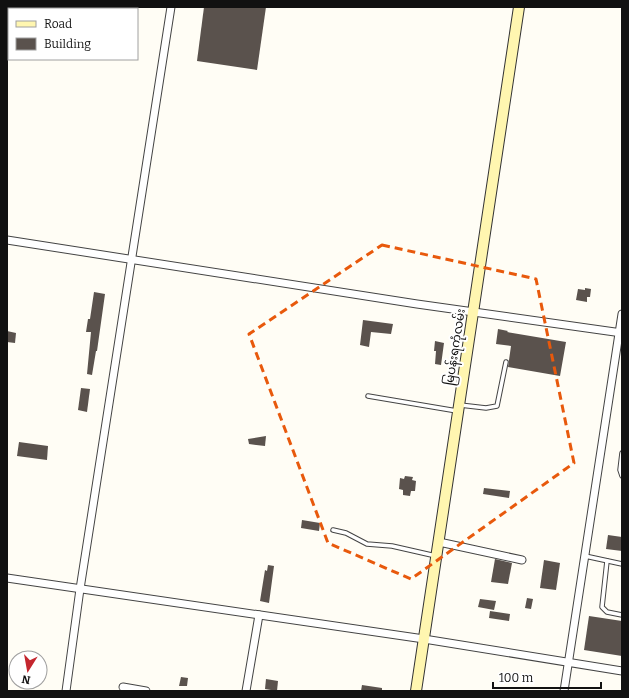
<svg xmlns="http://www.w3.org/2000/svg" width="629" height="698" font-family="Bitter,'Noto Sans Myanmar',serif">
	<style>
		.building { fill: #5a524d }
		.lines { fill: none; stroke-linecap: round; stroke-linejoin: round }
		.lane-casing { stroke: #444; stroke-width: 5.5 }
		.street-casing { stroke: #444; stroke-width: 9 }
		.secondary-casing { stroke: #333; stroke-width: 12 }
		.lane { stroke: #fff; stroke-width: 3.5 }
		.street { stroke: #fff; stroke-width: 7 }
		.secondary { stroke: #fff6b0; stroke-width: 10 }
		.marked { fill: none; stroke: #e8590c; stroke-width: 3; stroke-dasharray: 8 5; stroke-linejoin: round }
		.labels { text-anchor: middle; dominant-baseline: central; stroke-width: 4; stroke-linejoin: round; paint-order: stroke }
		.street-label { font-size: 12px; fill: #111; stroke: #fff }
	</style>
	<rect width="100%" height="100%" fill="#fffdf5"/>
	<g class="building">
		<path d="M204,7h62l-9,63 -60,-9z"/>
		<path d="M585,288l6,1 -1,8h-3v5l-11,-2 2,-11 7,1z"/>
		<path d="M94,292l11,2 -8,57h-1l-4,24 -5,-1 4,-42h-5l2,-13h2z"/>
		<path d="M363,320l30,4 -2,10 -20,-2 -2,15 -9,-2z"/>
		<path d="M498,329l10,2 -1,1 59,10 -6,34 -52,-9 3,-21 -15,-2z"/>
		<path d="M7,331l9,2 -1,10 -8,-1z"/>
		<path d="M435,341l9,2 -3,22 -6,-1 1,-13h-2z"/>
		<path d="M81,388l9,1 -3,23 -9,-2z"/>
		<path d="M266,436l-1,10 -16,-2 -1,-5z"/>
		<path d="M19,442l29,4 -1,14 -30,-4z"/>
		<path d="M405,476l8,1 -1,3 4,1 -1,10h-4l-1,5 -7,-1v-5l-4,-1 1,-11 4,1z"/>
		<path d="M484,488l26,3 -1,7 -26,-4z"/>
		<path d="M302,520l18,3 -1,8 -18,-3z"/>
		<path d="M608,535l14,2v14l-16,-2z"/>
		<path d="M495,559l17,4 -4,21 -17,-2z"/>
		<path d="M544,560l16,3 -4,27 -16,-2z"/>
		<path d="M268,565l6,1 -5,37 -9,-2 5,-31 2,1z"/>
		<path d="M527,598l6,1 -2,10 -6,-1z"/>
		<path d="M480,599l16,2 -2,9 -16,-3z"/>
		<path d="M490,611l20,3 -1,7 -20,-3z"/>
		<path d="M589,616l33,5v35l-38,-6z"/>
		<path d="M181,677l7,1 -1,8h-8z"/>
		<path d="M266,679l12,2 -1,10 -12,-2z"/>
		<path d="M362,685l20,3v3h-21z"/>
	</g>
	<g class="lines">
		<g class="lane-casing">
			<g id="lane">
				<path d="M368,396l89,15"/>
				<path d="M460,405l26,3 11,-2 9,-44"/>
				<path d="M622,453l-2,17 2,6"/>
				<path d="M333,530l13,3 21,11 25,2 44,10"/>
				<path d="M585,556l37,8"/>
				<path d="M607,561l-5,46 5,5 15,3"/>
			</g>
		</g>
		<g class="street-casing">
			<g id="street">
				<path d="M7,240l410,64 205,29"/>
				<path d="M439,542l83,18"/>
				<path d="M7,578l417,61 198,32"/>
				<path d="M123,687l23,4"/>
				<path d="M66,691l14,-102 91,-582"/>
				<path d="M246,691l13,-76"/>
				<path d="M564,691l58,-377"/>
			</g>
		</g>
		<g class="secondary-casing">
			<path id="secondary" d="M416,691l103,-684"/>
		</g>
		<use href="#lane" class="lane"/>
		<use href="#street" class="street"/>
		<use href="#secondary" class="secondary"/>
	</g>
	<path class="marked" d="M382,245l154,34 38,184 -163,116 -83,-36 -79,-209z"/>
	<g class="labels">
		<g class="street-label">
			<text transform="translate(455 347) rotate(-81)">မြပန်းရကုံလမ်း</text>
		</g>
	</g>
	<rect width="629" height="698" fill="none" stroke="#111111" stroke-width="16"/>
	<rect x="8" y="8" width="130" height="52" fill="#ffffff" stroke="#a0a0a0"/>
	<rect x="16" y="21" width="20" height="6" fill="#fff6b0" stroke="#a0a0a0"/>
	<text x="44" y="28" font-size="12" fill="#111111">Road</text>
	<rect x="16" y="38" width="20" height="12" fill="#5a524d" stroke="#a0a0a0"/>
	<text x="44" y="48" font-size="12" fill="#111111">Building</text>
	<g transform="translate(28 670) rotate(191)"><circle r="19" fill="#ffffff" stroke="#a0a0a0"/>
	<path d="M0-3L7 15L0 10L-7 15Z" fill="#c4262e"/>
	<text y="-6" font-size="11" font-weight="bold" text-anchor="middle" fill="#111111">N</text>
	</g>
	<path d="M493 682v6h108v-6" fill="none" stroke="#111111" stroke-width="2"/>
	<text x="499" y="682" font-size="12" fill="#111111" stroke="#ffffff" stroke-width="3" paint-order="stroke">100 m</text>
</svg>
